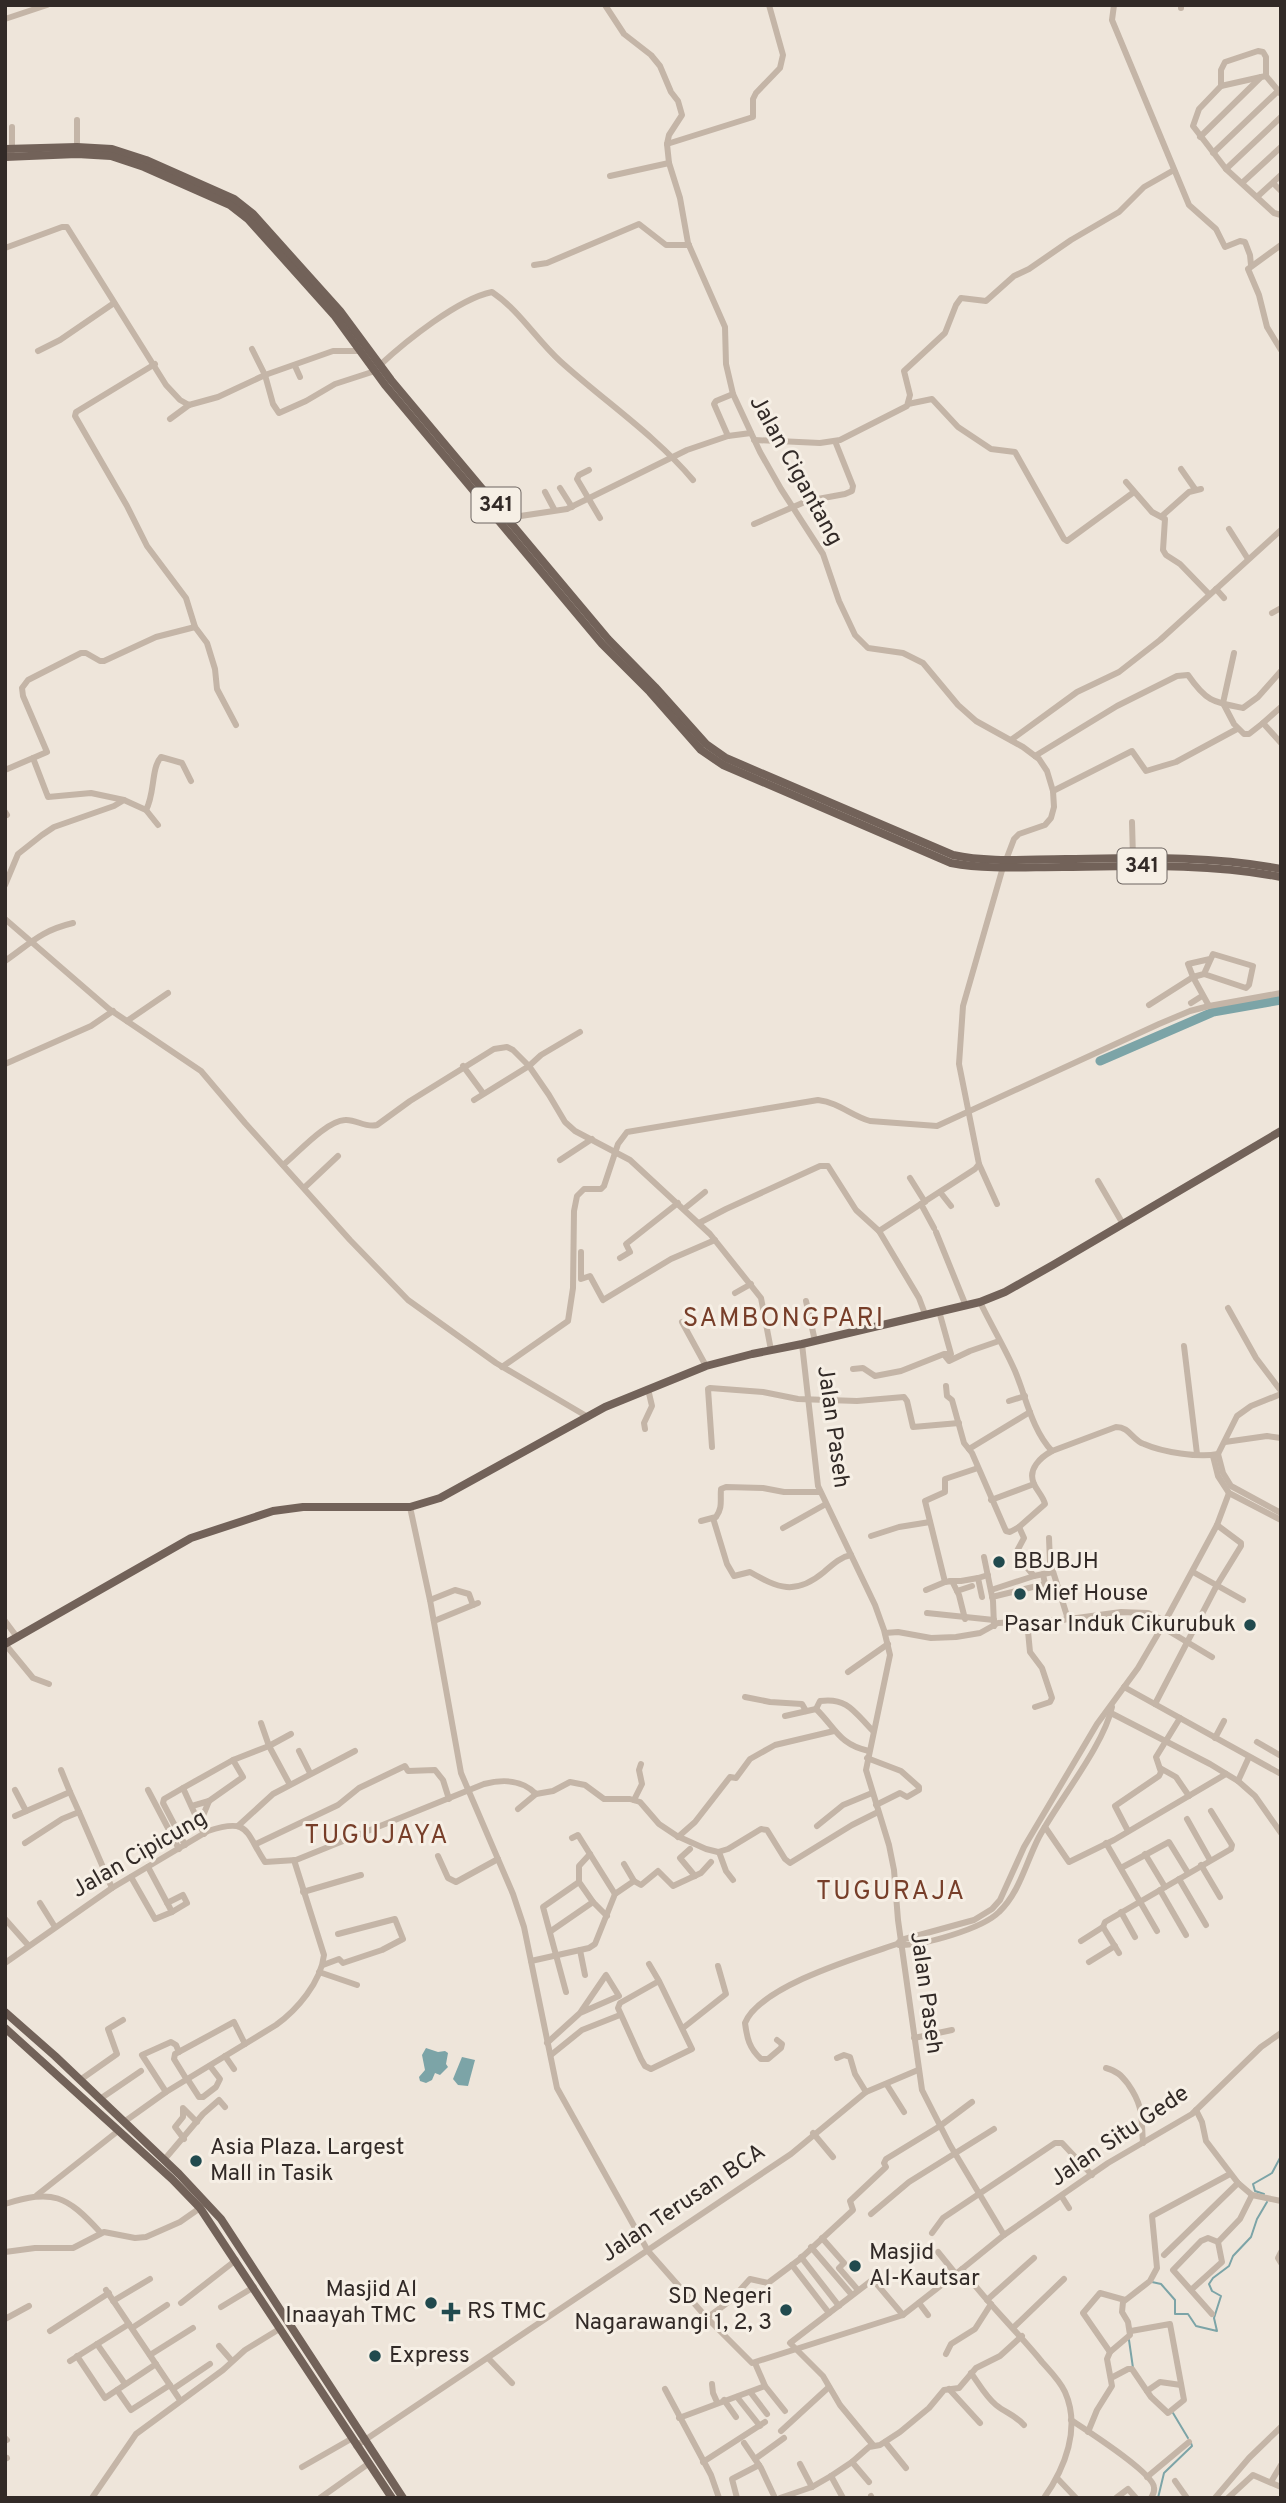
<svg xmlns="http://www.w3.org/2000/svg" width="1286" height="2503" font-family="Overpass,sans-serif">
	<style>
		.water { fill: #7ca4a7 }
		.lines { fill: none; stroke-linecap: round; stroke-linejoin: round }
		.stream { stroke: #7ca4a7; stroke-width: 2 }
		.river { stroke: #7ca4a7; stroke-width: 9 }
		.minor { stroke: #c4b5a7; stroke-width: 6 }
		.major { stroke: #726259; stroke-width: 8 }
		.poi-dot { fill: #214a4e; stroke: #f6efe5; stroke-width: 2.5 }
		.labels { text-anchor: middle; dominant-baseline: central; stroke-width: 6; stroke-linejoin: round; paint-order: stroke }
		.shield { fill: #f6efe5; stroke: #6d6560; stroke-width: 2 }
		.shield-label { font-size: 21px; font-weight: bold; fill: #322a27 }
		.street-label { font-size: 23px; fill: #322a27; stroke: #f6efe5 }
		.poi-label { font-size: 23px; fill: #322a27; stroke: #f6efe5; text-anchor: start }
		.quarter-label { font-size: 26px; letter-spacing: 2px; fill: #773e29; stroke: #f6efe5 }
	</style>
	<rect width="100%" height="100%" fill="#eee5da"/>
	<g class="water">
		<path d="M426,2048l12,4 7,-1 3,2 -2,11 2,3 -8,8 -5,-2 -3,7 -6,3 -6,-2 -1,-4 6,-7 -3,-15z"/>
		<path d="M462,2057l13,3 -7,26 -10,-1 -5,-6z"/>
	</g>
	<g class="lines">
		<g class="stream">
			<path d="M1264,2194l-9,-3 -2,-7 19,-11 9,-17"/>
			<path d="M1152,2282l9,2 14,16v14h13l8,12 21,5 -3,-13 7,-22 -9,-5 -3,-7 4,-6 16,-12 4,-10 18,-19 6,-18 10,-17"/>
			<path d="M1129,2340l4,28"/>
			<path d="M1173,2413l15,25"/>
			<path d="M1158,2498l6,-25 28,-27 -1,-3"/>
		</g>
		<path class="river" d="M1100,1061l113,-49 68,-12"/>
		<g class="minor">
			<path d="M605,5l19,29 27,21 9,11 11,26 7,9 4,14 -13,20 -2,9 2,19 11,35 8,45 37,84 1,37 7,30 27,58 21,37 42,65 16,47 16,34 13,13 35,5 20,10 35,42 18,16 47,26 16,12 8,12 6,20 1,16 -3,11 -6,7 -26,9 -5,5 -8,21"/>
			<path d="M1114,5l-2,15 77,185 27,24 9,18 15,-6 5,1 5,13 1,10"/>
			<path d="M1181,5v3"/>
			<path d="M5,19l42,-14"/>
			<path d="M1261,77l-40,9 -22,23 -6,17 33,43 48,44 7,2"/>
			<path d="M1221,86v-16l4,-8 33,-11 5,1 3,5v19"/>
			<path d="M1200,137l61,-60 5,-1 15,18"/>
			<path d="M667,144l86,-27v-18l3,-6 24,-25 3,-13 -14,-50"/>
			<path d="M77,147v-27"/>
			<path d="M12,151v-24"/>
			<path d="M1213,153l65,-62"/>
			<path d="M1226,169l55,-52"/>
			<path d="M610,176l59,-13"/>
			<path d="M1242,183l39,-36"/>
			<path d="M1273,183l8,8"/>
			<path d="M1257,197l24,-22"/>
			<path d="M1281,245l-33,24 11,26 8,32 14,23"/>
			<path d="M5,248l57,-21h5l99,158 14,15 9,5 29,-8 47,-22 8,29 6,9 27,-12 29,-17 40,-13"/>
			<path d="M534,265l13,-2 92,-39 27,21h23"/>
			<path d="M252,349l13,26 68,-24h28"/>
			<path d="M38,351l22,-11 54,-37"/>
			<path d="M155,364l-79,48 -1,4 52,90 20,40 39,52 9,29 12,16 8,26 2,20 19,36"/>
			<path d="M380,365c26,-24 78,-66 112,-73 28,19 43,46 68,69 44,40 95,74 133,119"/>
			<path d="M295,366l5,11"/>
			<path d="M908,404l24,-5 26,28 33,22 24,3 49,87 3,2 67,-49"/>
			<path d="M170,419l19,-14"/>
			<path d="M728,436l-14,-32 2,-3 17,-7"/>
			<path d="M754,440l66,3 20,-3 67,-34 3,-11 -6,-24 41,-38 11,-28 5,-7 25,3 28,-25 15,-7 42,-29 48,-28 25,-25 30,-17"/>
			<path d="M1181,469l14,20"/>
			<path d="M589,470l-10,5 -2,4 23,39"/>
			<path d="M1126,482l26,30 13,7 -2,31 3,5 14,9 29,30"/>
			<path d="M560,488l12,19"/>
			<path d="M545,492l9,17"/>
			<path d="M1162,516l27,-24 12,-3"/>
			<path d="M507,518l60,-9 120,-59 41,-14 23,-3"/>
			<path d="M754,524l53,-23 38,-7 7,-3 1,-5 -18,-45"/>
			<path d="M1229,529l19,30"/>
			<path d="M1216,589l8,9"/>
			<path d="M1272,613l9,-5"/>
			<path d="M1234,653l-11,50 11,21 10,10h5l14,-11"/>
			<path d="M1281,707l-18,16 18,20"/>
			<path d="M1011,740l66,-48 42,-20 41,-32 121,-110"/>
			<path d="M1035,756l82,-50 60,-30 11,-1c18,26 24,27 55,33l15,-11 23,-26"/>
			<path d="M33,758l15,39 43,-4 33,7"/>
			<path d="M5,770l42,-18 -24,-56 -1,-8 6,-8 53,-27h5l14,8h4l52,-24 39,-10"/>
			<path d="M1053,791l79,-40 14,20 30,-9 61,-33"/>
			<path d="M146,810c9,-16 5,-42 15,-53l21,6 9,18"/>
			<path d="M5,812l2,3"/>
			<path d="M1132,822l1,36"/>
			<path d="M5,885l13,-31 24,-19 12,-8 60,-21 10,-6 22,10 12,15"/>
			<path d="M5,919l104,90 92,62 44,52 105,117 58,60 88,63 92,54"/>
			<path d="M5,961c26,-18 35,-30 68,-38"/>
			<path d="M1204,974l42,14 3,-3 4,-19 -40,-12 -9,20 -11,3 -5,-13 22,-5"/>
			<path d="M1191,1003l11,-7"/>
			<path d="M1149,1005l44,-28 16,29 72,-13"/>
			<path d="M127,1021l41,-28"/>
			<path d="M5,1064l86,-38 22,-15"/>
			<path d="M463,1066l20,27"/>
			<path d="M474,1100l55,-34 12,-11 39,-23"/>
			<path d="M560,1160l32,-21"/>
			<path d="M979,1164l18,40"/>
			<path d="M283,1165c15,-12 43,-44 62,-45 11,-1 20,8 32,5l33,-24 84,-52 13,-2 6,3 16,16 20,29 16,27 10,9 55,29 80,74 51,64 10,52"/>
			<path d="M910,1178l15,24"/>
			<path d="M1098,1181l25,43"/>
			<path d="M304,1188l34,-32"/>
			<path d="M940,1192l11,14"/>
			<path d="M921,1204l13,24"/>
			<path d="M684,1209l21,-17"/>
			<path d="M699,1223l27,-14 94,-43h8l28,44 23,21 40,67 6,16"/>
			<path d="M879,1231l96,-62 4,-5 -20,-100 4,-58 40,-139"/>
			<path d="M936,1232l30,74"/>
			<path d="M581,1252v27l9,-3 13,24 68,-41 44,-19"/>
			<path d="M620,1258l10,-6 -4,-8 52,-41"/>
			<path d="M735,1293l16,-9"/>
			<path d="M806,1301l9,40"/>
			<path d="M980,1302c11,23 25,46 35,69 11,26 17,59 37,80l64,-24c14,0 16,13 28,17 18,8 55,14 74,10l19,-38 14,-10 30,-12"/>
			<path d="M1228,1308l28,50 25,33"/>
			<path d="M682,1322l24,44"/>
			<path d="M802,1344l16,142 57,119 9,25 6,25 -24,115 23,75 5,25 4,50 24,170 28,55 54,90 -42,34c24,33 54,61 80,93 8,9 18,19 23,30 16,36 0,76 -21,106"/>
			<path d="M1184,1346l13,108"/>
			<path d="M945,1356l4,5 21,-10 29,-10"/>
			<path d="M502,1367l66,-46 5,-33 1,-77 3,-15 7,-7h17l3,-3 14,-42 9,-12 191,-32c22,3 32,15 52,21l67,5 222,-102 31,-13 19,-5"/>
			<path d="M853,1369l10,-1 12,8 26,-5 43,-17h7l-12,-43"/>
			<path d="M946,1386l1,10 5,4 12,43 8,10 34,78 4,1 9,-5 26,-23c-2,-8 -8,-13 -11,-20 -7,-15 7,-27 18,-33"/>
			<path d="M1009,1401l16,-5"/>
			<path d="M645,1429l-1,-6 8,-17 -4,-17"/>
			<path d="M1225,1442l42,-6 14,2"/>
			<path d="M712,1447l-4,-58 2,-1 53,4 35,7 59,2 47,-4 3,4 6,26 46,-4"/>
			<path d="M969,1449l61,-37"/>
			<path d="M1218,1454l5,19 8,13 50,27"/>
			<path d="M1213,1456l5,20 11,17 52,27"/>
			<path d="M991,1500l43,-16"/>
			<path d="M410,1507l20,93 31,173 52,121 11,33 33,161 91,163 59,67 45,45 151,-48 59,-46"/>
			<path d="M713,1518l14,46 7,12 16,-4c28,16 45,24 74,0 8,-7 16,-15 27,-17"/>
			<path d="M701,1521l15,-4c7,-10 4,-16 5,-28l5,-2 37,1 21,4h36"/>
			<path d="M1019,1527l5,11 -7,13 1,6 16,19 19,-4"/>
			<path d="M783,1528l43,-24"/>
			<path d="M871,1536l28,-9 31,-5"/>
			<path d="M1049,1538l1,24 18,57"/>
			<path d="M984,1557l9,44 1,25"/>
			<path d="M1193,1572l50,28"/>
			<path d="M950,1581h11l17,-3"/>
			<path d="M945,1582l-20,-81 20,-9v-13l33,-11"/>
			<path d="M926,1590l19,-8 7,-1 7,14 6,24"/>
			<path d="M991,1590l43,-14"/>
			<path d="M957,1591l15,-5"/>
			<path d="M982,1597l-4,-19 10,-3"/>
			<path d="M992,1597l53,-13 -2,-10"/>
			<path d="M430,1600l25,-10 14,4 4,11"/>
			<path d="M927,1613l67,7"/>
			<path d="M5,1621l12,16"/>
			<path d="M434,1621l44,-18"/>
			<path d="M1027,1621l3,31 12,16 10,30 -2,4 -15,5"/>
			<path d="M1162,1627l50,30"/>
			<path d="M885,1633l13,-1 33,6 25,-1 24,-4 18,-10 64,-3 59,-8 27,1 17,8"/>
			<path d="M5,1644l28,34 16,6"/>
			<path d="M848,1672l40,-28"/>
			<path d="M1124,1687l157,87"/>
			<path d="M745,1697l25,5 32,2 4,7"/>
			<path d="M1155,1704l62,-119 24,-39v-3l-24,-18"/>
			<path d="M816,1709l4,-8c28,-4 35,12 53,30"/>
			<path d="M1109,1712l101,52 28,17 17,15 26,37"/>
			<path d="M785,1716l31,-7c19,18 23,36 53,42"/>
			<path d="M261,1723l8,23 22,-12"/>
			<path d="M1215,1738l9,-17"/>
			<path d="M1257,1742l24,14"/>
			<path d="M299,1751l11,22"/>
			<path d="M867,1758l34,13 18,16v3l-12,7 -7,-4 -24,12"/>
			<path d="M233,1760l36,-14 20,37"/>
			<path d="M1160,1768l16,9 13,19"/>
			<path d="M61,1770l9,22"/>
			<path d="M1238,1781l11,-24"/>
			<path d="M183,1788l-19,11 -1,4 22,42"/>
			<path d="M15,1790l11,21"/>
			<path d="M148,1790l31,59"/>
			<path d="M634,1800l8,-16 -3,-14 2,-6"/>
			<path d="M192,1806l17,-5"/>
			<path d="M518,1809l18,-15"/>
			<path d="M15,1816l55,-24 9,20"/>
			<path d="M1187,1819l23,41"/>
			<path d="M200,1823l9,-22 34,-24 -10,-17 -50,28 21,46"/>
			<path d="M238,1826l35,-32 82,-43"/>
			<path d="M817,1826l26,-21 29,-12"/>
			<path d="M1045,1827l24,35 45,-22 112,-66"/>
			<path d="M1128,1831l-13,-25 44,-30 2,-4 -5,-15 24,-39"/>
			<path d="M678,1837l17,-15 35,-45 6,1 14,-19 25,-14 59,-14"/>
			<path d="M572,1838l6,-3 37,59"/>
			<path d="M25,1843l37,-24 17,-7 33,76"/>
			<path d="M1106,1843l51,88"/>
			<path d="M256,1844l82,-39 21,-17 46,-22 3,5 27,-1 8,10 6,19"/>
			<path d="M690,1849l-10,9 15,18"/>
			<path d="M719,1852l7,19 7,9"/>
			<path d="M1145,1854l20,33"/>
			<path d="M438,1856l10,22 8,4 42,-23"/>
			<path d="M1201,1865l19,32"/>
			<path d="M1121,1868l48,-26 19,31"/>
			<path d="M131,1877l24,42 17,-7 -24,-45"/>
			<path d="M1179,1879l27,46"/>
			<path d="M634,1881l7,4 17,-14 15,15 28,-13 10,-11"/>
			<path d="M579,1882v-16l11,-12"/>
			<path d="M1160,1890l26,45"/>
			<path d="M303,1892l58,-17"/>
			<path d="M40,1903l15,24"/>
			<path d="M167,1903l16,-8 4,8 -15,9"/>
			<path d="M1121,1912l14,25"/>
			<path d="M5,1919l23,26"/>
			<path d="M1103,1927l16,26"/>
			<path d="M551,1931l42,-29"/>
			<path d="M1081,1941l22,-14 2,-5 126,-73 1,-4 -21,-34"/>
			<path d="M899,1945c23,1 83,-16 100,-33 21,-20 27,-50 40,-75 20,-37 65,-92 73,-130"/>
			<path d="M580,1950l5,25"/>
			<path d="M531,1961l58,-13 6,-4 20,-50 19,-13 -10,-17"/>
			<path d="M1089,1962l26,-16"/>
			<path d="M5,1963l107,-75 96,-57c42,-14 37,1 57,31l31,-2 188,-76c19,-5 39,-4 52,10l17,-3 17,-9 15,3 19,14h26l10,3 19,22 18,12 29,13 12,3 10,-3 33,-20 6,1 18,29 5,4 62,-38 26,-13"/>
			<path d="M649,1964l10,17 -39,22 -2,5 23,51 4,7 6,3 41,-20 -33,-68"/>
			<path d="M323,1965l16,-6 4,4 39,-13 21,-11 -8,-20 -57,15"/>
			<path d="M319,1972l38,13"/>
			<path d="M566,1992l-23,-85 36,-25 14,20 14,14"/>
			<path d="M683,2028l43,-34 -8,-28"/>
			<path d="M914,2038l38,-8"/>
			<path d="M777,2040l5,4 -1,4 -13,11h-7c-12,-11 -14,-21 -16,-36 15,-37 114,-66 152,-79l4,-4 73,-20 18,-11 8,-9 24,-53 73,-123 41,-56 24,-41 55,-102 12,-32"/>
			<path d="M547,2043l33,-30 39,-17 -13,-21 -26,38"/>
			<path d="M551,2055l31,-25 38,-15"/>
			<path d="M225,2056l9,13"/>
			<path d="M837,2058l7,-3 6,2 5,17 11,18"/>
			<path d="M1106,2068c11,3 15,7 22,16 16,23 13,33 15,59"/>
			<path d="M80,2080l37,-26 -9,-25 15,-9"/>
			<path d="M187,2080l-13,-21 1,-5 59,-32 11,22"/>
			<path d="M188,2080l11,17h4l13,-10 4,-8 -10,-13"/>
			<path d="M887,2085l17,27"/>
			<path d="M166,2092l-24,-37 29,-13 5,3 3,7"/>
			<path d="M100,2099l41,-28"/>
			<path d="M1196,2110l6,12 4,19 32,42 14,12 29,6"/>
			<path d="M124,2122l42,-30 110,-67c21,-15 45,-43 48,-70l-30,-95"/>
			<path d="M813,2133l20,24"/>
			<path d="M184,2139l-9,-12 8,-10v-9l14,14"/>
			<path d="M164,2160l39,-46 16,-14 6,7"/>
			<path d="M37,2195l81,-64"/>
			<path d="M1062,2197l7,11"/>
			<path d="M5,2204c48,-15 61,-9 95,28"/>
			<path d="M871,2214l38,-32 85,-53"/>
			<path d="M932,2233l11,-15 112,-75h7l30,32"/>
			<path d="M1004,2235l104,-72 84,-49 69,-67 20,-14"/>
			<path d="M822,2238l22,25 -5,5 19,22"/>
			<path d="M811,2247l41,48"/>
			<path d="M5,2252l30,-4h38l31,-16 31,6 11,-1 34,-15 20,-14"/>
			<path d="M938,2252l17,21"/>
			<path d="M1281,2252l-3,6 3,5"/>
			<path d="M1164,2255l74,-72"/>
			<path d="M801,2257l38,49"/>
			<path d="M792,2265l37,48"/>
			<path d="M106,2290l74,110"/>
			<path d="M1191,2290l31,-28 -4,-20 22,-23 12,-24"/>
			<path d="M987,2300l47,-42"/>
			<path d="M1125,2300l-25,-7 -17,20 27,39 20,-17 -2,-13 -6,-10 1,-10 27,-21 7,-13 -5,-52 78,-42"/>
			<path d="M113,2301l37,-22"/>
			<path d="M181,2303l55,-43"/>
			<path d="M919,2303l9,12"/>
			<path d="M221,2307l33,-20"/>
			<path d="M1212,2314l-39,-44 28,-29 7,-3 10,4"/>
			<path d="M707,2318l24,-18 19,-21 18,4 32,-24 53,-49 -3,-9 36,-34 -2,-4 2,-4 54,-33 32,-24"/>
			<path d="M5,2319l24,-13"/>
			<path d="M132,2328l35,-23"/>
			<path d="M1013,2328l51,-49"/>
			<path d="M50,2331l59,-38"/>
			<path d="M97,2344l28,40"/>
			<path d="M219,2346l13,15"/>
			<path d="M946,2354l5,-10 24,-15 16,-25"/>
			<path d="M150,2355l43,-27"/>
			<path d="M77,2356l28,42 51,-34"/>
			<path d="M488,2358l24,25"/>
			<path d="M70,2361l59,-37"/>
			<path d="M755,2363l10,23 20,25"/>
			<path d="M971,2373c8,11 15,24 25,32 10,8 19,10 28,20"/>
			<path d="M1111,2378l17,-9h4l19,28 17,16 16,-13 -14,-76 -39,7"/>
			<path d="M712,2384l1,9 4,9"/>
			<path d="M173,2389l37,-25"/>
			<path d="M665,2389l46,86 8,23"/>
			<path d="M949,2389l31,34"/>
			<path d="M117,2390l14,20 39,-25"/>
			<path d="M1147,2391l13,-9 21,3"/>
			<path d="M751,2393l16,21"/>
			<path d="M737,2397l23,29"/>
			<path d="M724,2400l12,17"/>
			<path d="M679,2418l86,-32"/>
			<path d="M1071,2420c15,10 81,52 83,67 1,5 -1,7 -3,11"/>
			<path d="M781,2431l48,-44"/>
			<path d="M1088,2432l9,-22 15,-24 -5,-27 3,-7"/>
			<path d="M5,2438l2,2"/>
			<path d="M885,2442l21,26"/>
			<path d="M744,2443l17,25 14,30"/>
			<path d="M873,2445l-33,-40 -17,-29 -33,-33 81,-62 4,1 28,33"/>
			<path d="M356,2446l435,-292 75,-62 52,-22"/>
			<path d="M5,2459l2,-1"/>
			<path d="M755,2459l29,-21"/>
			<path d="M703,2462l62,-40"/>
			<path d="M852,2462l17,20"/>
			<path d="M800,2464l12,23"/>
			<path d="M302,2467l49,-28"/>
			<path d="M831,2476l12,22"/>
			<path d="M1147,2477l42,-35"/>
			<path d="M1057,2478l19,20"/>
			<path d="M1175,2481l12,17"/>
			<path d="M1271,2482l10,-17"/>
			<path d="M871,2496l1,2"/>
			<path d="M92,2498l44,-64 87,-64 22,-20 36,-22"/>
			<path d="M320,2498l48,-34"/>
			<path d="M737,2498l-5,-19 27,-14"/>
			<path d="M780,2498l32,-11 19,-11 21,-14 17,-15 11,-2 20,-13 29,-24 15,-18 15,-2 17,-20 24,-12 22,-20"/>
			<path d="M1116,2498l12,-9 8,9"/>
			<path d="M1215,2498l34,-40 32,-31"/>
			<path d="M1228,2498l25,-23 28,12"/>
		</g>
		<g class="major">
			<path d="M5,149l72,-2 35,2 34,11 88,39 19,15 87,97 51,69 217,259 47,48 51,57 20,14 227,97c37,8 75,4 113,4 71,-1 144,-4 215,10"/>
			<path d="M5,157l72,-3 34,2 33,11 86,38 18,14 86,96 51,70 217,259 48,48 51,58 22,15 228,98c38,7 73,4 112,4 72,-1 146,-4 218,10"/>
			<path d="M5,1644l186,-106 82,-27 30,-4h107l30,-9 165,-91 101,-41 46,-12 50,-10 178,-42 25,-10 48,-27 228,-134"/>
			<path d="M5,2012l50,44 124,118 42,45 182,279"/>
			<path d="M5,2028l167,151 28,29 192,290"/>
		</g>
	</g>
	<g class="poi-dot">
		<circle cx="999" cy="1562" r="7"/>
		<circle cx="1020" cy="1594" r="7"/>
		<circle cx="1250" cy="1625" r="7"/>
		<circle cx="196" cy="2161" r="7"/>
		<circle cx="855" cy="2266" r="7"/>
		<circle cx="431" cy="2303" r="7"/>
		<circle cx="786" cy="2310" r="7"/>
		<path d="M447.5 2301.5h7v7h7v7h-7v7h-7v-7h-7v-7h7z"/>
		<circle cx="375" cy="2356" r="7"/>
	</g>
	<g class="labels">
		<g class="shield">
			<rect x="471.5" y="487.5" width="49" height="35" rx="5"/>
			<rect x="1117.5" y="848.5" width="49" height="35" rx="5"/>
		</g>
		<g class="shield-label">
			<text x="496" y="505">341</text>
			<text x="1142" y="866">341</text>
		</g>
		<g class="street-label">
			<text transform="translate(795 471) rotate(61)">Jalan Cigantang</text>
			<text transform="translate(832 1427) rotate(82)">Jalan Paseh</text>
			<text transform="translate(140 1855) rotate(-30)">Jalan Cipicung</text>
			<text transform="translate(925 1993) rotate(82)">Jalan Paseh</text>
			<text transform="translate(1120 2137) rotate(-34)">Jalan Situ Gede</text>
			<text transform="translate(684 2204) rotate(-34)">Jalan Terusan BCA</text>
		</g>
		<g class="poi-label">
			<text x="1013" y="1562">BBJBJH</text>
			<text x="1034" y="1594">Mief House</text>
			<text x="1236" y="1625" text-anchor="end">Pasar Induk Cikurubuk</text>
			<text x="210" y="2148">Asia Plaza. Largest<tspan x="210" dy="26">Mall in Tasik</tspan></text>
			<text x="869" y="2253">Masjid<tspan x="869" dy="26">Al-Kautsar</tspan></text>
			<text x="417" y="2290" text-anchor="end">Masjid Al<tspan x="417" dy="26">Inaayah TMC</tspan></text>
			<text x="772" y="2297" text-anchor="end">SD Negeri<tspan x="772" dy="26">Nagarawangi 1, 2, 3</tspan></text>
			<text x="467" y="2312">RS TMC</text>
			<text x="389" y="2356">Express</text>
		</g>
		<g class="quarter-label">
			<text x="784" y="1319">SAMBONGPARI</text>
			<text x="377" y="1836">TUGUJAYA</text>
			<text x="891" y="1892">TUGURAJA</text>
		</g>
	</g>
	<rect width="1286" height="2503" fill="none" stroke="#322a27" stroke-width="14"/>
</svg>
